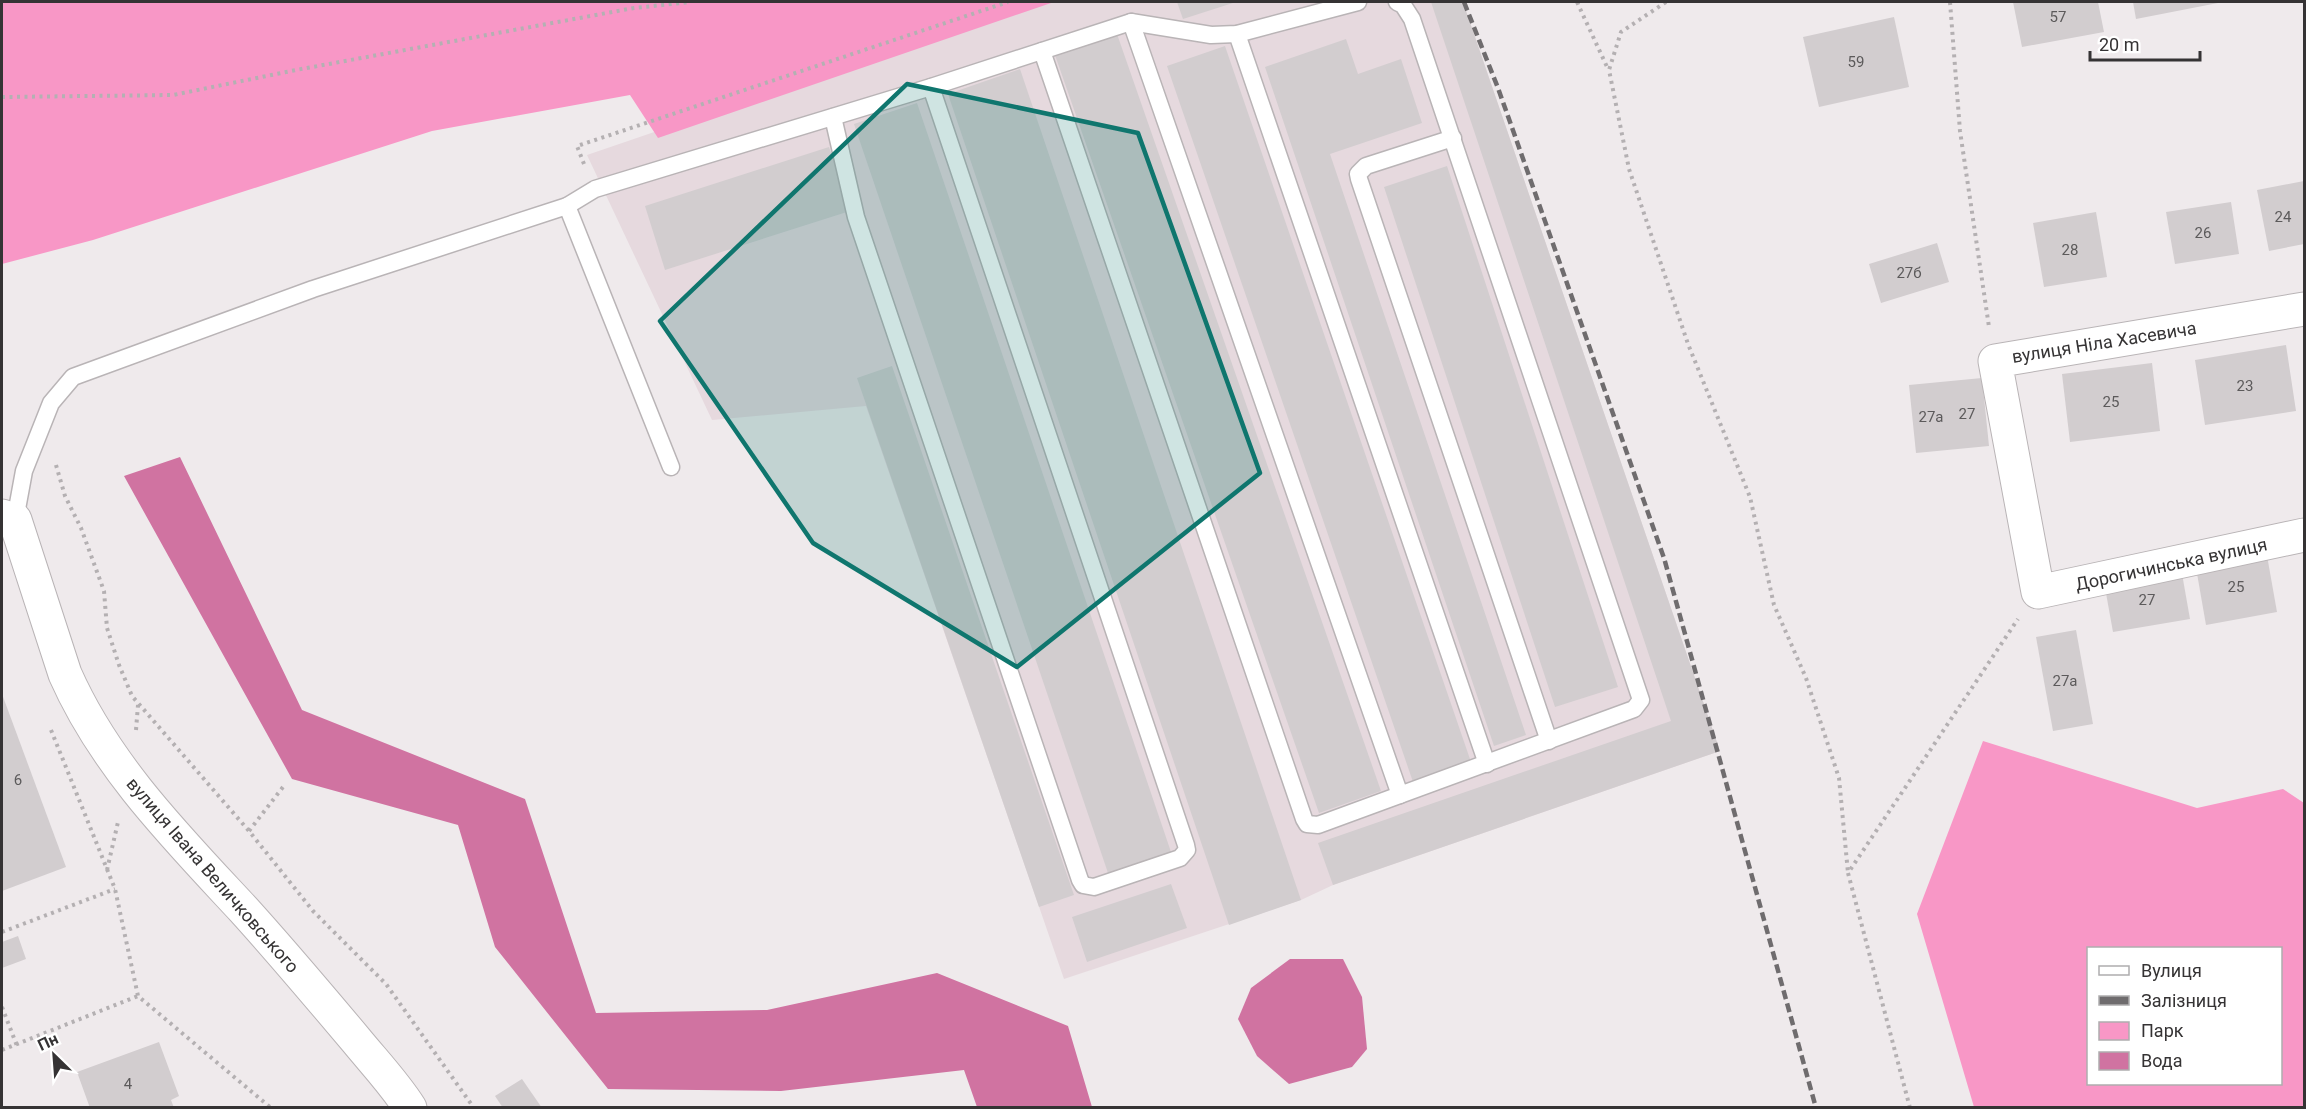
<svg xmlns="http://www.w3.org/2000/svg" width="2306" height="1109" font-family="Roboto,sans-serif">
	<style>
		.built { fill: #e6d9de }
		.green { fill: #f897c6; fill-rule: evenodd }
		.water { fill: #d073a1 }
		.building { fill: #d2cdcf }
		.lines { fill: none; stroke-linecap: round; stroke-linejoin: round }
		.service-casing { stroke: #b9b4b6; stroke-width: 19 }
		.minor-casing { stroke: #b9b4b6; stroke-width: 35 }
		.path { stroke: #b4b0b2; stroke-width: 4; stroke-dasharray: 3 4.5; stroke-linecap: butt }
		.service { stroke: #fff; stroke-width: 16 }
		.minor { stroke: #fff; stroke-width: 33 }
		.rail { stroke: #6f6c6e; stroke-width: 4.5; stroke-dasharray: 9 4.5; stroke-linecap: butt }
		.marked { fill: #0f766e; fill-opacity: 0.2; stroke: #0f766e; stroke-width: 4.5; stroke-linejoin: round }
		.labels { text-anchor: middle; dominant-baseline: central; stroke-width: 6; stroke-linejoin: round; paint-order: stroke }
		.number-label { font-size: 15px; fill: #5c5a5b }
		.street-label { font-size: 18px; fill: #353334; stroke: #fff }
	</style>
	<rect width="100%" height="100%" fill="#efeaec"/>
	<path class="built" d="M1034,2h429l257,749 -387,134 -32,15 -237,79 -198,-573 -154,14 -125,-265z"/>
	<g class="green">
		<path d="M2,2h1052l-396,136 -28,-43 -198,36 -339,109 -91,24z"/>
		<path d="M1983,741l214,67 86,-19 21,14v304h-330l-57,-193zM2088,948h192v136h-192z"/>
	</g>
	<g class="water">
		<path d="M180,457l122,253 223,89 71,214 171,-3 170,-37 131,53 24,81h-115l-13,-37 -183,21 -173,-2 -113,-142 -37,-122 -166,-46 -168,-303z"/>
		<path d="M1290,959h53l19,38 5,52 -15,18 -63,17 -32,-28 -19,-37 13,-31z"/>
	</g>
	<g class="building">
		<path d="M1177,2h59l-53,17z"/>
		<path d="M1431,2h32l257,749 -387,134 -15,-42 353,-122z"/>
		<path d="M2013,2h85l6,30 -82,15z"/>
		<path d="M2133,2h85v1l-82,16z"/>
		<path d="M1894,17l15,70 -90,20 -16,-70z"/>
		<path d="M1117,34l264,757 -62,22 -264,-758z"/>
		<path d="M1346,39l12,35 43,-15 21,64 -92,31 196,581 -32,11 -229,-679z"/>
		<path d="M1225,46l246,716 -58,20 -246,-716z"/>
		<path d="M1020,69l281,831 -72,25 -281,-831z"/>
		<path d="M917,103l254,749 -63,21 -254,-749z"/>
		<path d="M829,147l21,64 -185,59 -20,-64z"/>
		<path d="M1447,166l171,521 -63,20 -171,-520z"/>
		<path d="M2304,181v63l-35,7 -12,-61z"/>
		<path d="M2231,202l8,52 -64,10 -9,-52z"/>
		<path d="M2096,212l11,65 -63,10 -11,-64z"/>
		<path d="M1937,243l12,39 -68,21 -12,-39z"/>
		<path d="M2286,345l10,66 -91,14 -10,-65z"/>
		<path d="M2152,363l8,68 -90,11 -8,-68z"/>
		<path d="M892,366l182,529 -35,12 -182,-529z"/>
		<path d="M1982,378l7,68 -73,7 -7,-68z"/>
		<path d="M2266,550l11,62 -71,13 -11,-63z"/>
		<path d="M2181,568l9,51 -77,13 -9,-50z"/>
		<path d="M2076,630l17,94 -40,7 -17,-94z"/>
		<path d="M2,694l64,173 -64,24z"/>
		<path d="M1171,884l16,44 -100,34 -15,-45z"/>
		<path d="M18,936l8,23 -24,9v-26z"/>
		<path d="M159,1042l20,54 -8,4 3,8h-84l-13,-36z"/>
		<path d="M522,1079l20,29h-39l-8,-12z"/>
	</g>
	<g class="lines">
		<g class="service-casing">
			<g id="service">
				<path d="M1131,22l269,773"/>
				<path d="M1237,34l250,730"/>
				<path d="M1042,51l262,768 3,5 11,1 316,-116 7,-9 -229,-681 -9,-14 -6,-3"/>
				<path d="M833,117l23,100 224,663 3,5 11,2 86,-29 7,-8 -1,-5 -255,-758"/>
				<path d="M1453,138l-87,28 -8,8 1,5 190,562"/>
				<path d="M567,206l104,261"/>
				<path d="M15,520l9,-49 27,-68 22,-26 240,-88 254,-83 28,-17 336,-102 200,-65 80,13 26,-1 121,-32"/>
			</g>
		</g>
		<g class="minor-casing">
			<g id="minor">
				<path d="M2304,309l-309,52 43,231 266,-57"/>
				<path d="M2,516l13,4 50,154c40,91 111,163 178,235 39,43 76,87 113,131 18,22 39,44 54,68"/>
			</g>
		</g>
		<g class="path">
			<path d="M1577,2l31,67"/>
			<path d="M1666,2l-45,30 -12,38 20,99 59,175 62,153 24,108 32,73 33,100 9,95"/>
			<path d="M1950,2l10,129 29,196"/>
			<path d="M2,97l171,-2 123,-25 338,-62 57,-6"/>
			<path d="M584,164l-7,-18 431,-144"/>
			<path d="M56,465l9,31 16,32 23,63 3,37 12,37 13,31 117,135 64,80 73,73 88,124"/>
			<path d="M51,730l64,159 23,107 133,112"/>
			<path d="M136,730l2,-25"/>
			<path d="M249,831l34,-44"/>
			<path d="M107,870l11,-48"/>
			<path d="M2,932l113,-43"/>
			<path d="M2,1007l15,39"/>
			<path d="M2,1050l136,-54"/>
			<path d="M1910,1108l-62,-235 170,-254"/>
		</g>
		<use href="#service" class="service"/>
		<use href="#minor" class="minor"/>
		<path class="rail" d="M1464,2l34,86 166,470 152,550"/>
	</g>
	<path class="marked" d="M907,84l231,49 122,340 -243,194 -204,-124 -153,-222z"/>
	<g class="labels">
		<g class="number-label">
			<text x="2058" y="17">57</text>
			<text x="1856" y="62">59</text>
			<text x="2283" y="217">24</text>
			<text x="2203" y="233">26</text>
			<text x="2070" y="250">28</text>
			<text x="1909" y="273">27б</text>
			<text x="2245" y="386">23</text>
			<text x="2111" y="402">25</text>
			<text x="1967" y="414">27</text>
			<text x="1931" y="417">27а</text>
			<text x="2236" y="587">25</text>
			<text x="2147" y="600">27</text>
			<text x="2065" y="681">27а</text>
			<text x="18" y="780">6</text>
			<text x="128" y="1084">4</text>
		</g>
		<g class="street-label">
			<text transform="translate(2104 342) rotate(-9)">вулиця Ніла Хасевича</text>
			<text transform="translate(2171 564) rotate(-12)">Дорогичинська вулиця</text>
			<text transform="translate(213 875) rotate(49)">вулиця Івана Величковського</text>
		</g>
	</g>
	<rect width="2306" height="1109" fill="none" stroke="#353334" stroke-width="6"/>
	<rect x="2087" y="947" width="195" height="138" fill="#ffffff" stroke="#aeadae" stroke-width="1.5"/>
	<rect x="2099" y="966" width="30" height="9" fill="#ffffff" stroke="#aeadae" stroke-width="1.5"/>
	<text x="2141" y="977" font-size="18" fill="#353334">Вулиця</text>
	<rect x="2099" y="996" width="30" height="9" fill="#6f6c6e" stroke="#aeadae" stroke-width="1.5"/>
	<text x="2141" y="1007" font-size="18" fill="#353334">Залізниця</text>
	<rect x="2099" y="1022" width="30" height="18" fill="#f897c6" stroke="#aeadae" stroke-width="1.5"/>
	<text x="2141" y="1037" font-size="18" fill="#353334">Парк</text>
	<rect x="2099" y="1052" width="30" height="18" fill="#d073a1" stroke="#aeadae" stroke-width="1.5"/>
	<text x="2141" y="1067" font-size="18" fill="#353334">Вода</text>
	<g transform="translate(54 1055) rotate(335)" stroke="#ffffff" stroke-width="4.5" paint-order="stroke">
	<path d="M0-4.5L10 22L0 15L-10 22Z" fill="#353334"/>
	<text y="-9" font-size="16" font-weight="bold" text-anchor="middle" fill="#353334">Пн</text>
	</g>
	<path d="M2090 51v9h110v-9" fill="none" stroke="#353334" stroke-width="3"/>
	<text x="2099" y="51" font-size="18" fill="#353334" stroke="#ffffff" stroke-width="4.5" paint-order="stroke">20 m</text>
</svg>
